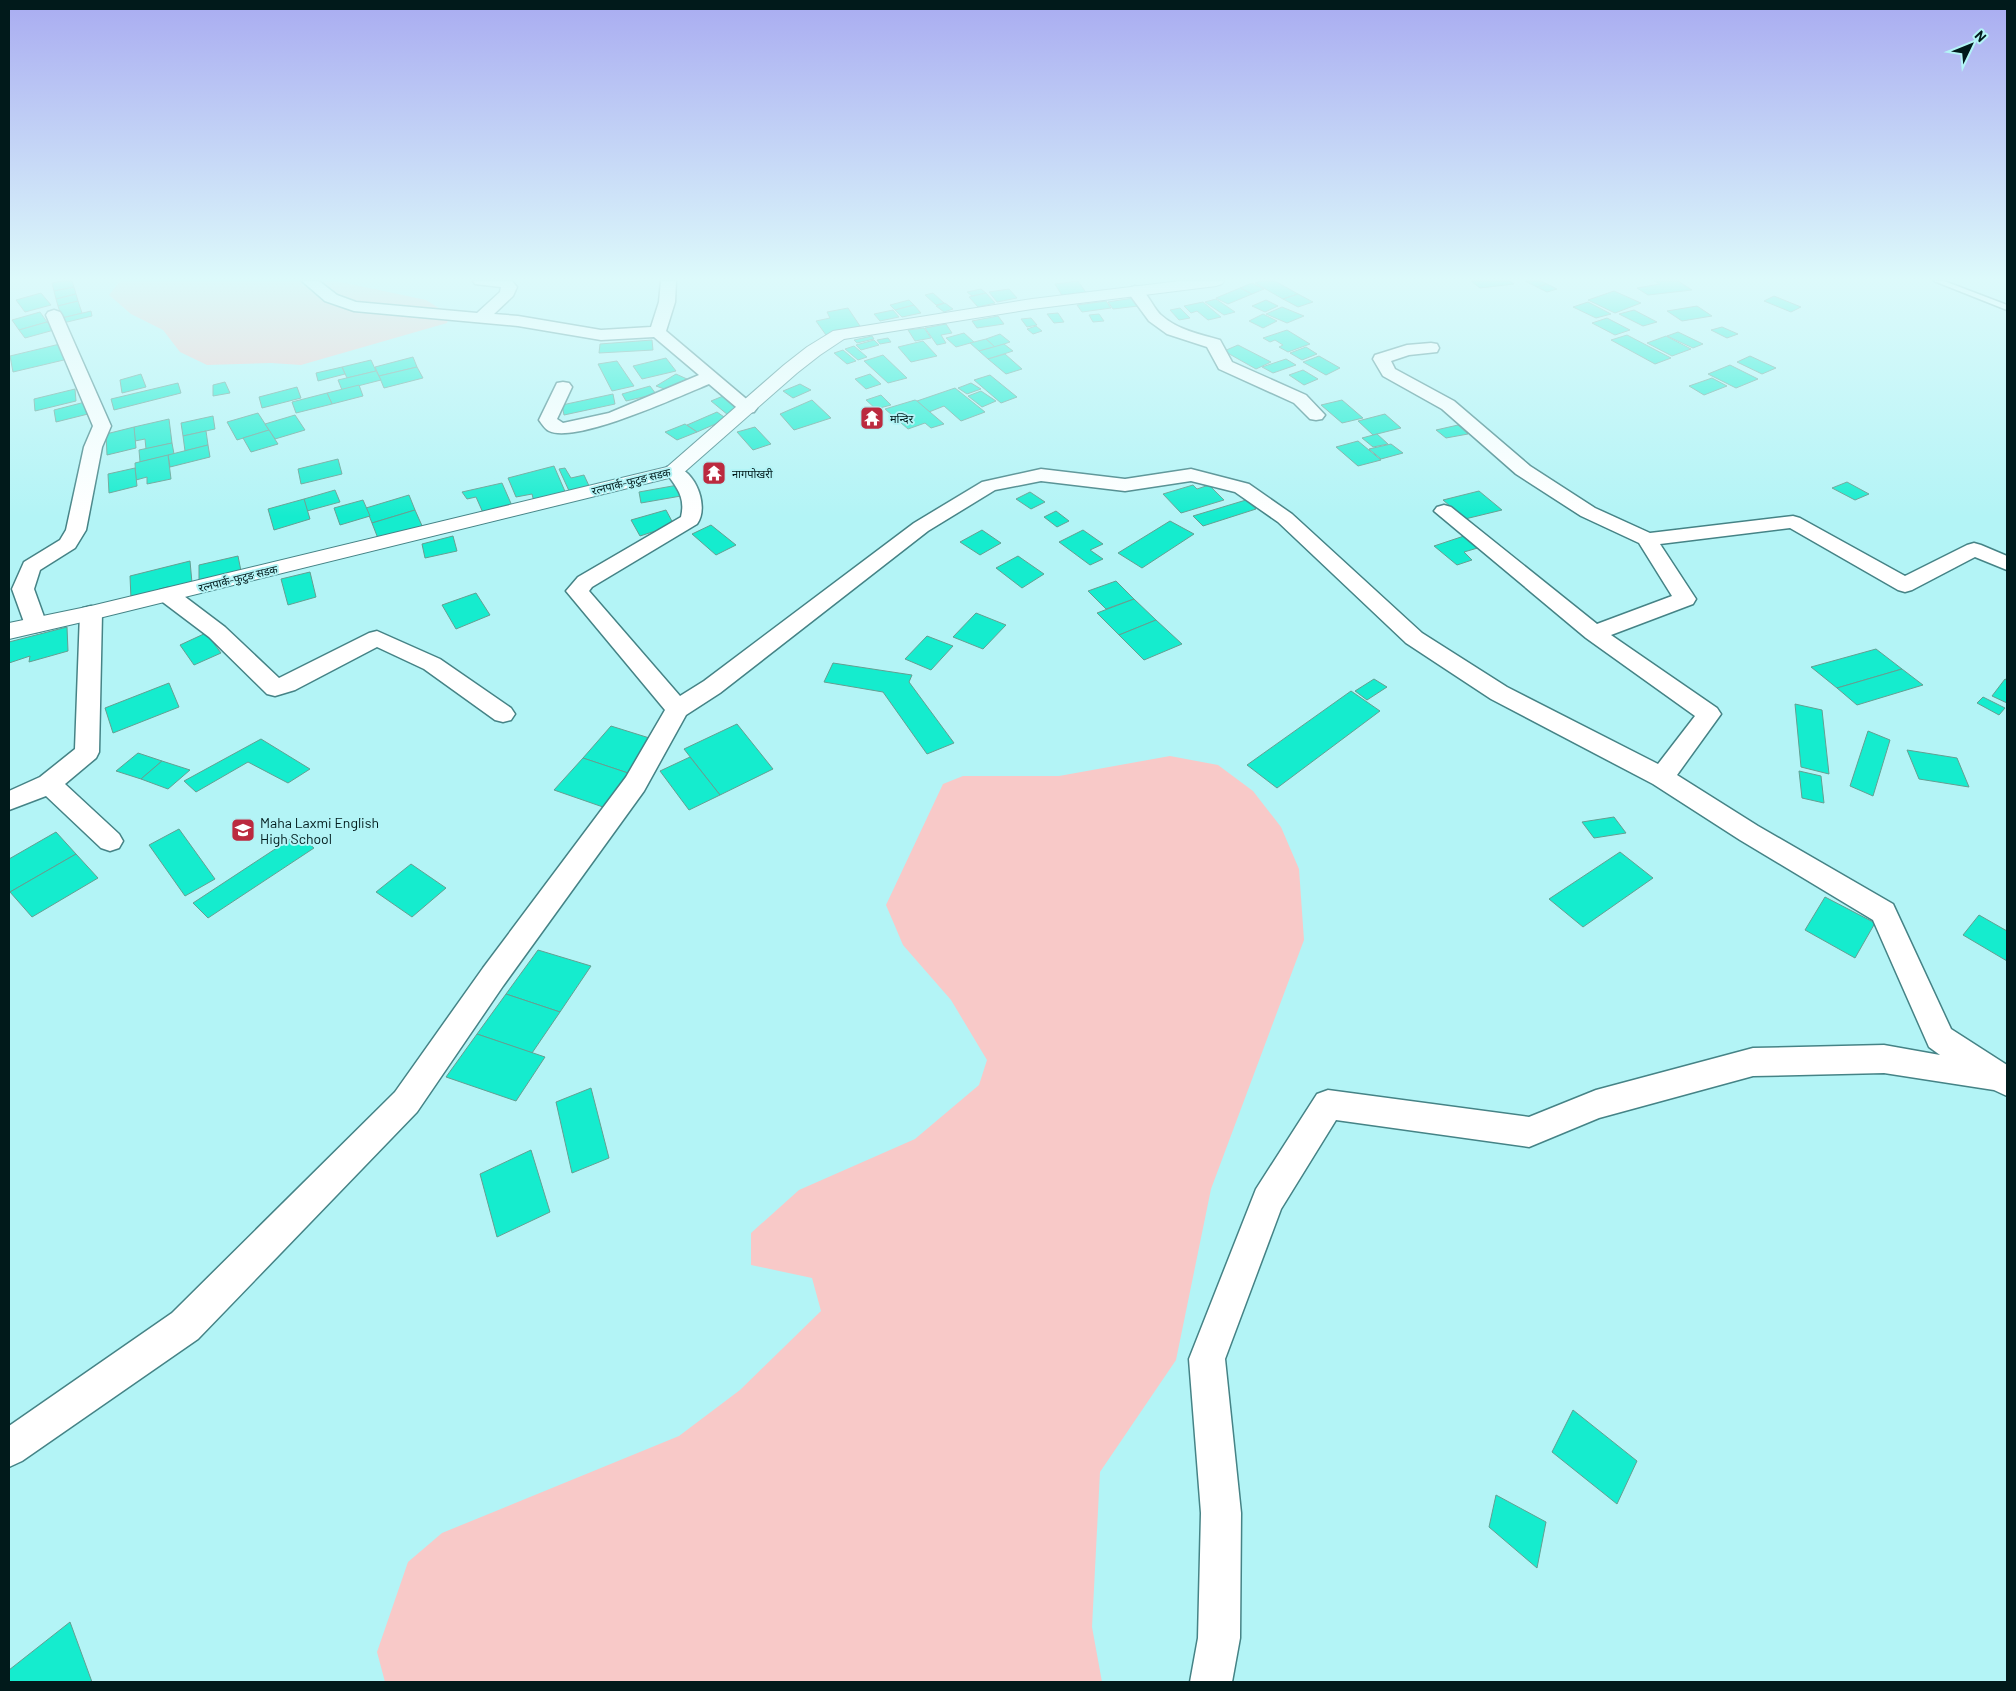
<svg xmlns="http://www.w3.org/2000/svg" width="2016" height="1691" font-family="Barlow,'Noto Sans Devanagari',sans-serif">
	<style>
		.green { fill: #f8c9c8 }
		.building { fill: #15ecce; stroke: #649f92 }
		.lines { fill: none; stroke-linecap: round; stroke-linejoin: round }
		.lane-casing { stroke: #458386; stroke-width: 3 }
		.street-casing { stroke: #458386; stroke-width: 3 }
		.secondary-casing { stroke: #458386; stroke-width: 2 }
		.lane { fill: #fff; fill-rule: evenodd }
		.street { fill: #fff; fill-rule: evenodd }
		.secondary { fill: #fff; fill-rule: evenodd }
		.labels { text-anchor: middle; dominant-baseline: central; stroke-width: 4; stroke-linejoin: round; paint-order: stroke }
		.far-poi-label { font-size: 11px; fill: #011a1b; stroke: #b3f4f6; text-anchor: start }
		.far-street-label { font-size: 11px; fill: #011a1b; stroke: #b3f4f6 }
		.poi-label { font-size: 14px; fill: #011a1b; stroke: #b3f4f6; text-anchor: start }
	</style>
	<rect width="100%" height="100%" fill="#b3f4f6"/>
	<g class="green">
		<path d="M120,281h216l90,19 24,15 -3,8 -146,42 -30,-2 -64,2 -27,-13 -17,-22 -32,-16 -22,-19z"/>
		<path d="M1170,756l48,9 35,26 28,36 18,42 5,71 -93,249 -35,171 -76,112 -8,155 10,55h-717l-8,-30 31,-90 34,-29 237,-97 61,-46 81,-79 -9,-33 -61,-13v-32l48,-43 116,-51 64,-54 8,-25 -36,-60 -48,-55 -17,-40 57,-121 20,-8h96z"/>
	</g>
	<g class="building">
		<path d="M63,281h9l2,6 -20,4 -2,-8z"/>
		<path d="M1078,281l9,13 -24,3 -8,-13z"/>
		<path d="M1261,281h14l23,13 -15,5 -28,-16z"/>
		<path d="M1471,281h39l4,3 -34,4z"/>
		<path d="M1525,281h16l6,3 -10,3z"/>
		<path d="M1654,281h24l14,9 -44,5 -11,-7 23,-4z"/>
		<path d="M1252,283l12,6 -12,5 -12,-6z"/>
		<path d="M1547,284l10,5 -10,3 -10,-5z"/>
		<path d="M74,287l2,7 -20,5 -2,-8z"/>
		<path d="M1240,288l12,6 -24,10 -12,-6z"/>
		<path d="M981,289l5,4 -14,3 -5,-4z"/>
		<path d="M1009,289l8,9 -20,4 -8,-10z"/>
		<path d="M1614,291l27,12 -26,10 -27,-13z"/>
		<path d="M41,293l10,12 -26,7 -9,-12z"/>
		<path d="M933,293l11,10 -8,2 -11,-10z"/>
		<path d="M986,293l9,10 -17,4 -9,-10z"/>
		<path d="M76,294l2,7 -20,5 -2,-7z"/>
		<path d="M1298,294l15,8 -15,5 -15,-8z"/>
		<path d="M1774,296l27,11 -10,5 -27,-11z"/>
		<path d="M1133,298l5,8 -25,3 -5,-7z"/>
		<path d="M1216,299l19,13 -11,3 -19,-13z"/>
		<path d="M909,300l5,5 -19,5 -5,-5z"/>
		<path d="M1266,300l12,6 -13,6 -13,-6z"/>
		<path d="M78,301l4,12 -20,5 -4,-12z"/>
		<path d="M1106,301l5,7 -29,4 -5,-7z"/>
		<path d="M1203,302l18,15 -13,3 -11,-9 -6,2 -7,-7z"/>
		<path d="M1588,302l23,12 -15,4 -23,-11z"/>
		<path d="M945,303l8,6 -9,3 -8,-6z"/>
		<path d="M914,305l7,8 -19,4 -7,-7z"/>
		<path d="M1697,306l15,10 -30,5 -15,-10z"/>
		<path d="M1282,307l22,9 -17,7 -21,-9z"/>
		<path d="M848,308l14,21 -36,6 -10,-14 14,-3 -3,-6z"/>
		<path d="M1180,308l10,10 -11,2 -9,-10z"/>
		<path d="M893,310l6,7 -19,4 -6,-7z"/>
		<path d="M1634,310l23,12 -14,4 -24,-12z"/>
		<path d="M91,311l1,5 -29,7 -1,-5z"/>
		<path d="M40,312l7,10 -28,8 -7,-10z"/>
		<path d="M1058,313l6,9 -10,1 -7,-9z"/>
		<path d="M1099,314l5,7 -11,1 -4,-7z"/>
		<path d="M1263,314l14,7 -14,7 -14,-7z"/>
		<path d="M998,316l6,8 -27,4 -5,-7z"/>
		<path d="M1031,318l6,7 -10,2 -6,-8z"/>
		<path d="M1607,318l23,12 -15,5 -23,-12z"/>
		<path d="M47,322l7,8 -29,8 -6,-8z"/>
		<path d="M946,324l6,9 -11,2 5,8 -9,2 -12,-17z"/>
		<path d="M1036,326l6,5 -9,3 -6,-5z"/>
		<path d="M1722,327l16,7 -11,4 -16,-8z"/>
		<path d="M924,328l7,10 -16,3 -7,-11z"/>
		<path d="M1287,330l23,14 -22,8 -9,-5 4,-2 -8,-5 -5,2 -7,-4z"/>
		<path d="M1678,332l25,12 -10,4 -26,-12z"/>
		<path d="M964,333l10,9 -18,5 -10,-9z"/>
		<path d="M1000,334l10,8 -15,5 -9,-8z"/>
		<path d="M1627,335l44,23 -16,6 -44,-24z"/>
		<path d="M872,336l2,3 -17,4 -3,-3z"/>
		<path d="M1666,336l25,13 -19,7 -25,-13z"/>
		<path d="M888,338l3,4 -11,2 -3,-4z"/>
		<path d="M986,339l9,8 -16,4 -9,-8z"/>
		<path d="M652,340l1,10 -54,3 1,-9z"/>
		<path d="M874,340l5,5 -18,5 -5,-5z"/>
		<path d="M923,341l14,15 -26,6 -13,-15z"/>
		<path d="M64,343l4,16 -55,13 -3,-16z"/>
		<path d="M1004,344l9,7 -25,8 -9,-8z"/>
		<path d="M1238,345l33,17 -15,7 -32,-18z"/>
		<path d="M854,346l13,11 -9,3 -13,-11z"/>
		<path d="M1306,347l11,7 -15,6 -12,-7z"/>
		<path d="M843,350l13,11 -9,3 -13,-11z"/>
		<path d="M1005,354l17,15 -16,5 -18,-15z"/>
		<path d="M883,355l24,23 -19,5 -24,-22z"/>
		<path d="M1319,356l21,12 -14,7 -23,-13z"/>
		<path d="M1750,356l26,12 -14,6 -25,-12z"/>
		<path d="M413,357l4,10 -38,9 -4,-9z"/>
		<path d="M666,358l10,13 -34,8 -9,-13z"/>
		<path d="M1286,359l10,6 -23,8 -11,-6z"/>
		<path d="M371,360l5,11 -29,7 -5,-11z"/>
		<path d="M617,361l17,25 -22,5 -14,-27z"/>
		<path d="M1730,365l28,14 -22,9 -28,-14z"/>
		<path d="M342,367l3,7 -27,7 -2,-8z"/>
		<path d="M417,367l6,11 -39,10 -5,-12z"/>
		<path d="M1303,370l15,9 -14,6 -15,-10z"/>
		<path d="M376,371l5,9 -39,10 -4,-10z"/>
		<path d="M141,374l5,13 -24,6 -2,-13z"/>
		<path d="M676,374l11,5 -20,11 -11,-4z"/>
		<path d="M870,374l11,10 -15,5 -11,-10z"/>
		<path d="M990,375l27,22 -16,6 -27,-23z"/>
		<path d="M1712,378l15,8 -23,9 -15,-9z"/>
		<path d="M225,382l5,11 -17,3v-11z"/>
		<path d="M178,383l3,10 -67,17 -3,-11z"/>
		<path d="M971,383l10,6 -14,5 -9,-6z"/>
		<path d="M800,384l11,6 -18,8 -10,-7z"/>
		<path d="M359,385l4,11 -31,8 -5,-11z"/>
		<path d="M650,386l6,8 -30,7 -4,-7z"/>
		<path d="M297,387l4,11 -39,10 -3,-11z"/>
		<path d="M955,388l30,24 -24,9 -17,-15 -15,6 -12,-11z"/>
		<path d="M75,389l1,12 -41,10 -1,-12z"/>
		<path d="M981,391l15,10 -14,6 -14,-11z"/>
		<path d="M327,393l5,11 -36,9 -4,-11z"/>
		<path d="M613,394l2,10 -51,11 -2,-10z"/>
		<path d="M728,394l17,15 -17,6 -17,-14z"/>
		<path d="M881,395l10,10 -15,4 -10,-9z"/>
		<path d="M812,400l19,18 -37,12 -14,-16z"/>
		<path d="M915,400l2,1 27,23 -13,4 -6,-5 -17,6 -23,-20z"/>
		<path d="M1342,400l21,18 -21,5 -21,-18z"/>
		<path d="M89,401l3,12 -36,9 -2,-12z"/>
		<path d="M717,412l10,7 -30,13 -10,-7z"/>
		<path d="M258,413l11,17 -32,10 -10,-18z"/>
		<path d="M1385,414l16,14 -28,7 -15,-14z"/>
		<path d="M295,415l10,15 -30,9 -10,-15z"/>
		<path d="M213,416l2,13 -32,7 -2,-13z"/>
		<path d="M169,419l3,24 -26,6 -1,-10 -10,2 -1,-14z"/>
		<path d="M685,424l12,8 -20,8 -12,-8z"/>
		<path d="M1458,425l10,9 -22,4 -10,-8z"/>
		<path d="M134,427l2,21 -29,7 -1,-21z"/>
		<path d="M755,427l16,17 -18,6 -16,-18z"/>
		<path d="M269,430l9,14 -27,8 -8,-14z"/>
		<path d="M206,431l2,14 -23,6 -2,-15z"/>
		<path d="M1377,434l11,10 -15,3 -11,-9z"/>
		<path d="M1358,441l23,19 -23,6 -22,-19z"/>
		<path d="M172,443l2,11 -34,8 -1,-12z"/>
		<path d="M1391,444l12,9 -22,6 -12,-10z"/>
		<path d="M208,445l2,12 -40,10 -2,-12z"/>
		<path d="M168,455l3,24 -24,5v-7l-11,3 -1,-17z"/>
		<path d="M338,459l4,15 -41,10 -3,-15z"/>
		<path d="M554,466l13,30 -33,6 -2,-8 -16,3 -8,-19z"/>
		<path d="M135,468l2,18 -28,7 -1,-19z"/>
		<path d="M565,468l6,10 13,-3 6,13 -20,5 -11,-24z"/>
		<path d="M1847,482l22,12 -14,6 -23,-12z"/>
		<path d="M502,483l11,25 -29,7 -8,-18 -9,2 -5,-7z"/>
		<path d="M678,485l3,11 -40,7 -2,-11z"/>
		<path d="M1193,485l4,4 12,-4 15,15 -43,13 -18,-19z"/>
		<path d="M335,490l5,12 -33,9 -3,-12z"/>
		<path d="M1479,491l23,19 -37,9 -22,-19z"/>
		<path d="M1030,492l15,10 -14,7 -15,-10z"/>
		<path d="M409,495l6,15 -43,13 -6,-15z"/>
		<path d="M304,499l6,20 -36,11 -6,-21z"/>
		<path d="M363,500l7,16 -30,9 -6,-17z"/>
		<path d="M1246,500l10,9 -53,17 -10,-10z"/>
		<path d="M415,510l8,18 -44,13 -7,-18z"/>
		<path d="M666,510l8,15 -34,11 -9,-16z"/>
		<path d="M1056,511l13,10 -12,6 -13,-10z"/>
		<path d="M1170,521l24,13 -52,34 -24,-15z"/>
		<path d="M711,525l25,20 -20,10 -24,-21z"/>
		<path d="M982,530l19,13 -21,12 -20,-13z"/>
		<path d="M1083,530l20,14 -13,6 13,9 -13,6 -31,-23z"/>
		<path d="M1467,535l14,12 -17,5 8,8 -15,5 -23,-19z"/>
		<path d="M453,536l4,15 -32,7 -3,-14z"/>
		<path d="M238,556l3,15 -42,9v-15z"/>
		<path d="M1018,556l26,18 -22,14 -26,-20z"/>
		<path d="M190,561l2,22 -61,16 -1,-23z"/>
		<path d="M310,572l6,25 -28,8 -7,-26z"/>
		<path d="M1116,581l18,18 -28,10 -18,-18z"/>
		<path d="M476,593l14,22 -34,14 -14,-24z"/>
		<path d="M1134,599l22,21 -37,15 -22,-22z"/>
		<path d="M976,613l30,12 -23,24 -30,-12z"/>
		<path d="M1156,620l26,24 -38,16 -25,-25z"/>
		<path d="M67,627l1,24 -39,11 1,-6 -21,7v-21z"/>
		<path d="M206,633l15,20 -27,12 -14,-20z"/>
		<path d="M927,636l26,10 -22,24 -26,-11z"/>
		<path d="M1876,649l26,20 -65,19 -26,-21z"/>
		<path d="M833,663l79,12 -3,7 45,61 -27,11 -44,-62 -59,-10z"/>
		<path d="M1902,669l21,16 -66,20 -20,-17z"/>
		<path d="M1374,679l13,8 -20,13 -12,-9z"/>
		<path d="M2005,679l2,1v23l-15,-7z"/>
		<path d="M169,683l10,24 -66,26 -8,-25z"/>
		<path d="M1351,691l29,20 -103,77 -30,-23z"/>
		<path d="M1983,697l22,11 -6,7 -22,-12z"/>
		<path d="M1795,704l27,6 7,64 -28,-7z"/>
		<path d="M737,724l36,45 -53,26 -36,-46z"/>
		<path d="M611,726l48,15 -28,33 -48,-16z"/>
		<path d="M1868,731l22,9 -17,56 -23,-10z"/>
		<path d="M261,739l49,30 -22,14 -40,-21 -52,30 -12,-11z"/>
		<path d="M1907,750l50,8 12,29 -50,-8z"/>
		<path d="M138,753l24,8 -21,18 -25,-8z"/>
		<path d="M690,757l30,38 -31,15 -29,-39z"/>
		<path d="M583,758l48,16 -28,33 -49,-17z"/>
		<path d="M162,761l28,9 -22,19 -27,-10z"/>
		<path d="M1799,771l22,5 3,27 -22,-5z"/>
		<path d="M1614,817l12,16 -32,5 -12,-16z"/>
		<path d="M179,829l36,50 -30,17 -36,-51z"/>
		<path d="M56,832l20,22 -66,38 -1,-2v-31z"/>
		<path d="M298,834l16,14 -106,70 -15,-15z"/>
		<path d="M1620,852l33,26 -70,49 -34,-28z"/>
		<path d="M76,854l22,24 -66,39 -22,-25z"/>
		<path d="M411,864l35,24 -34,29 -36,-25z"/>
		<path d="M1825,897l50,26 -20,35 -50,-28z"/>
		<path d="M1979,915l28,16v30l-44,-26z"/>
		<path d="M538,950l53,16 -31,46 -54,-18z"/>
		<path d="M506,994l54,18 -28,41 -55,-19z"/>
		<path d="M477,1034l68,23 -29,44 -70,-24z"/>
		<path d="M591,1088l18,70 -37,15 -16,-71z"/>
		<path d="M531,1150l19,62 -53,25 -17,-63z"/>
		<path d="M1573,1410l64,51 -20,43 -65,-52z"/>
		<path d="M1496,1495l50,27 -9,46 -48,-41z"/>
		<path d="M70,1622l22,60h-83v-12z"/>
	</g>
	<g class="lines">
		<g class="lane-casing">
			<path id="lane" d="M1934,281h10l63,24v5z"/>
		</g>
		<g class="street-casing">
			<g id="street">
				<path d="M302,281h17l18,14 19,7 121,11 23,-21 1,-5 -26,-3 -2,-3h39l5,6 -4,9 -19,18 24,2 83,14 50,-3 8,-25 2,-21h15l-1,21 -9,29 91,77 -3,4 -6,1 -6,-1 -33,-28c-29,12 -133,60 -160,47 -4,-2 -7,-7 -10,-11l18,-37 6,-1 6,1 3,4 -15,32 6,4 46,-10 90,-38 -45,-38 -53,3 -83,-14 -164,-15 -29,-10z"/>
				<path d="M1135,286c12,3 17,21 26,29 17,15 38,19 59,25l12,22 74,33 19,20 -3,4 -6,1 -6,-1 -16,-16 -75,-34 -12,-22 -40,-13 -18,-13 -22,-30 3,-3z"/>
				<path d="M54,310l6,2 2,3 49,111 -9,21 -16,83 -11,18 -35,22 -6,19 13,36 -3,5 -8,2 -8,-2 -3,-5 -13,-36 12,-27 36,-22 6,-10 18,-83 9,-21 -47,-111 2,-3z"/>
				<path d="M1431,343l6,1 2,4 -2,4 -28,3 -18,6 4,8 59,32 76,65 65,42 55,25 143,-17 7,2 105,58 62,-31 7,-2 7,2 26,11v14l-32,-13 -63,33 -7,2 -7,-2 -108,-62 -130,16 36,55 -3,5 -82,31 106,73 4,6 -44,61 81,51 135,78 58,125 56,36v31l-13,-6 -110,-17 -131,3 -154,42 -70,29 -193,-27 -55,89 -56,150 16,154 -1,125 -8,44h-42l8,-44 3,-125 -12,-154 67,-170 61,-95 11,-4 201,27 67,-27 157,-42 131,-3 56,10 -11,-8 -56,-127 -133,-80 -87,-56 -162,-85 -85,-56 -128,-121 -43,-30 -44,-11 -66,10 -84,-10 -46,9 -67,41 -208,162 -34,22 -42,76 -141,195 -86,126 -219,227 -176,122 -13,6v-41l163,-113 223,-221 88,-124 143,-191 39,-67 -99,-119 12,-14 103,-60c5,-21 -5,-30 -16,-46l2,-4c25,-6 44,38 30,57l-105,63 -3,4 91,105 24,-15 210,-158 68,-41 59,-13 84,10 66,-10 58,15 43,30 130,119 85,54 151,77 37,-48 -109,-78 -152,-127 3,-4 7,-2 7,2 146,117 75,-28 -33,-53 -58,-27 -65,-42 -74,-65 -59,-33 -10,-17 2,-4 32,-10z"/>
				<path d="M168,588l8,2 49,37 54,51 90,-45 8,-2 63,28 71,49 4,6 -4,6 -8,2 -8,-2 -71,-51 -47,-22 -82,43 -20,6 -8,-2 -58,-57 -49,-37 -3,-5 3,-5z"/>
				<path d="M91,606l8,2 3,5 -3,139 -3,6 -31,26 54,50 4,7 -4,7 -9,3 -9,-3 -55,-52 -37,14v-19l31,-14 35,-28 5,-136 3,-5z"/>
			</g>
		</g>
		<g class="secondary-casing">
			<path id="secondary" d="M1180,281h44l-2,3 -6,2 -184,23 -188,30 -24,16 -23,18 -116,102 -590,145 -82,19v-16l82,-17 576,-139 117,-102 23,-18 26,-16 199,-32z"/>
		</g>
		<use href="#lane" class="lane"/>
		<use href="#street" class="street"/>
		<use href="#secondary" class="secondary"/>
	</g>
	<linearGradient id="sky" x2="0" y2="1"><stop stop-color="#a9acf1"/><stop offset="0.54" stop-color="#ddfafb"/><stop offset="1" stop-color="#ddfafb" stop-opacity="0"/></linearGradient>
	<rect width="2016" height="517" fill="url(#sky)"/>
	<defs>
		<g id="temple-square" transform="scale(1.25)"><rect x="-9" y="-9" width="18" height="18" rx="4" fill="#bb2a3f" stroke="#b3f4f6"/><path d="M0-6L5-2H3V0L6.5 2.5H4V6H1.5V3h-3V6H-4V2.5H-6.5L-3 0V-2H-5Z" fill="#fff"/></g>
		<g id="school-square" transform="scale(1.25)"><rect x="-9" y="-9" width="18" height="18" rx="4" fill="#bb2a3f" stroke="#b3f4f6"/><path d="M0-5L7-2L0 1L-7-2ZM-4 1L0 2.5L4 1V4Q0 6-4 4Z" fill="#fff"/></g>
	</defs>
	<g fill-rule="evenodd">
		<use href="#temple-square" x="872" y="418"/>
		<use href="#temple-square" x="714" y="473"/>
		<use href="#school-square" x="243" y="830"/>
	</g>
	<g class="labels">
		<g class="far-poi-label">
			<text x="890" y="418">मन्दिर</text>
			<text x="732" y="473">नागपोखरी</text>
		</g>
		<g class="far-street-label">
			<text transform="translate(631 481) rotate(-14)">रत्नपार्क-फुटुङ सडक</text>
			<text transform="translate(238 578) rotate(-14)">रत्नपार्क-फुटुङ सडक</text>
		</g>
		<g class="poi-label">
			<text x="260" y="822">Maha Laxmi English<tspan x="260" dy="16">High School</tspan></text>
		</g>
	</g>
	<rect width="2016" height="1691" fill="none" stroke="#011a1b" stroke-width="20"/>
	<g transform="translate(1971 45) rotate(47)" stroke="#b3f4f6" stroke-width="4" paint-order="stroke">
	<path d="M0-4L9 19L0 12L-9 19Z" fill="#011a1b"/>
	<text y="-8" font-size="14" font-weight="bold" text-anchor="middle" fill="#011a1b">N</text>
	</g>
</svg>
